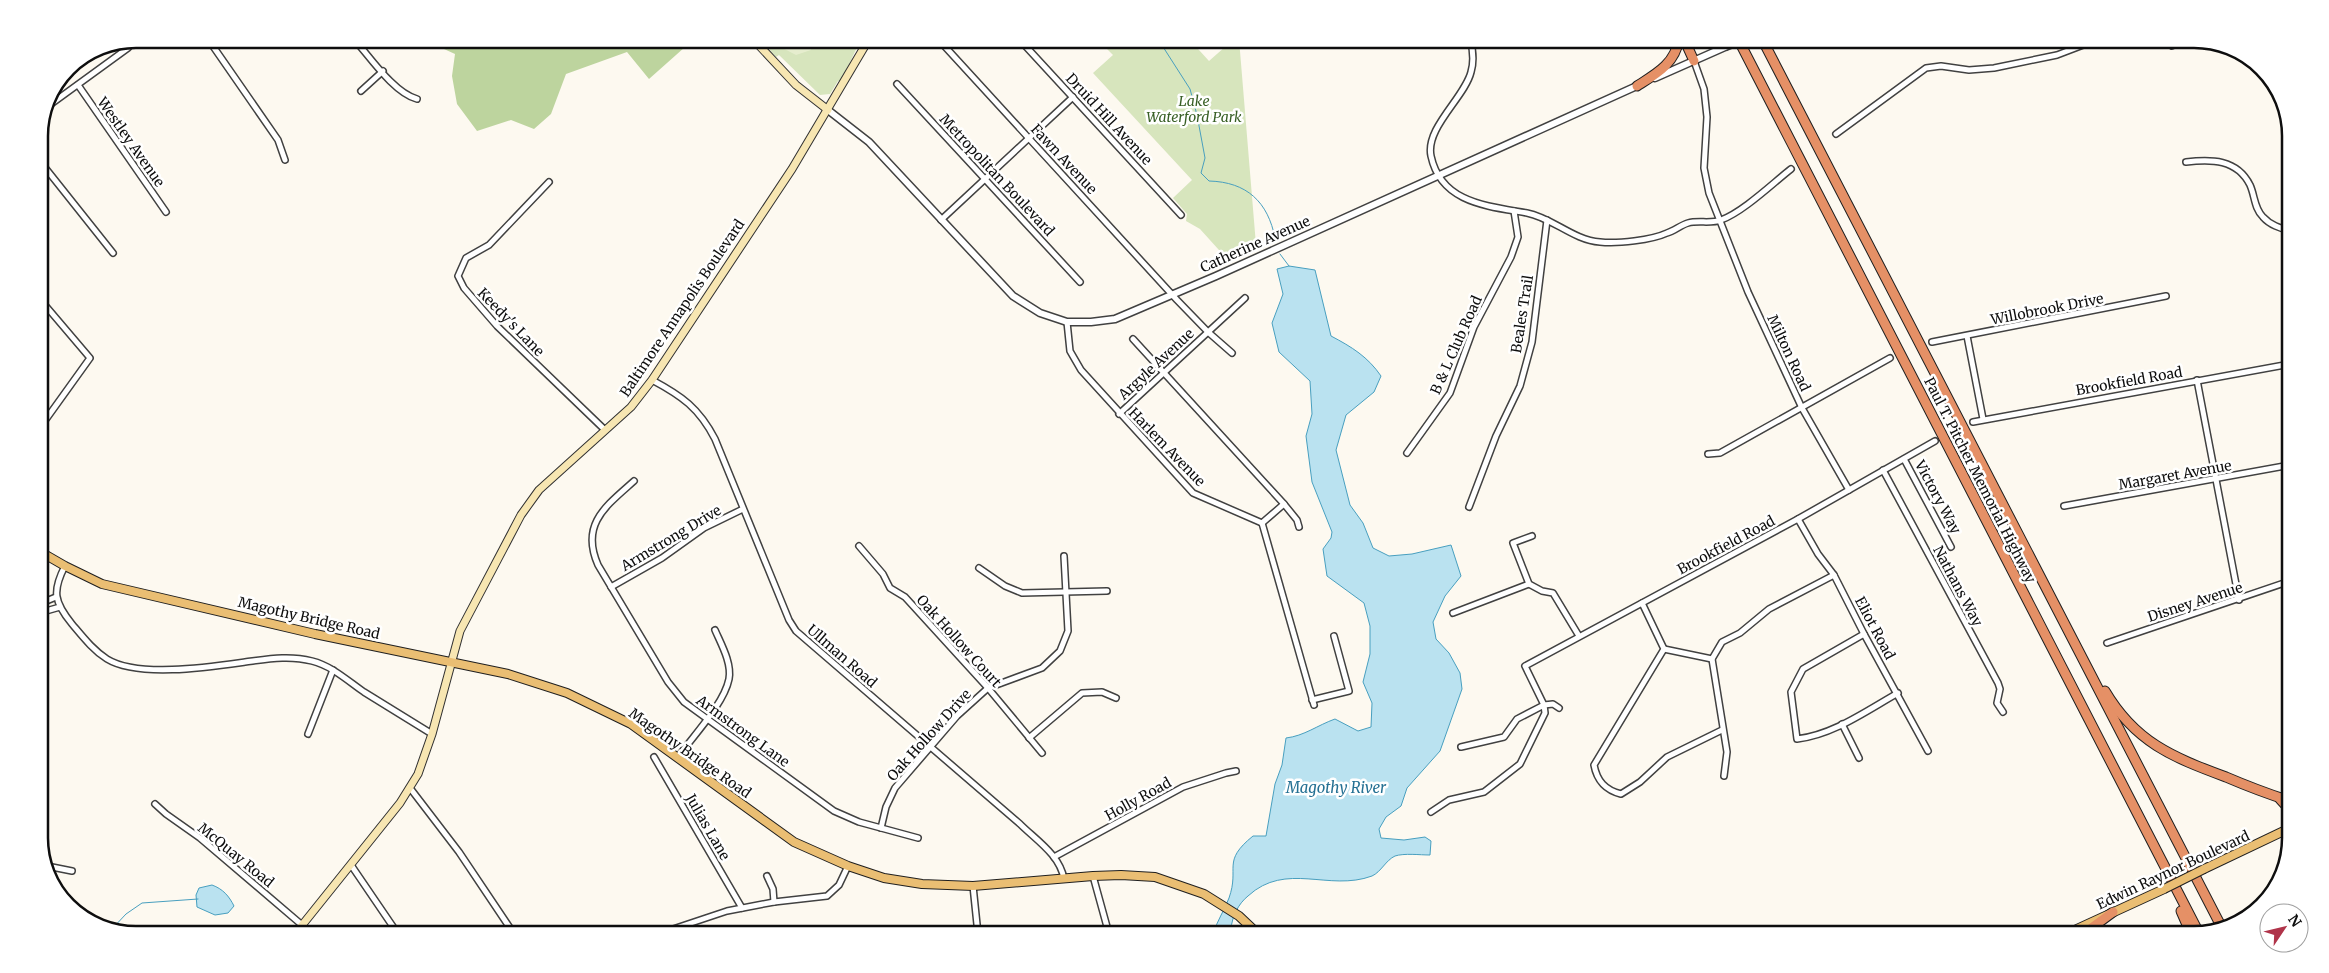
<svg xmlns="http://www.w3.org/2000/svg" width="2329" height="973" font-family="Merriweather,serif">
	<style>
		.green { fill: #d7e5bd }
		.forest { fill: #bdd49e }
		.pitch { fill: #e6edce }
		.water { fill: #bae2f0; stroke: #489fbf }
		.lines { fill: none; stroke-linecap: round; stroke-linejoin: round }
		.stream { stroke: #489fbf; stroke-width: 1 }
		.minor-casing { stroke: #414141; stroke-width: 8 }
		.tertiary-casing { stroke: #414141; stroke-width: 9 }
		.secondary-casing { stroke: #303030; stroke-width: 9 }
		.primary-casing { stroke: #1f1f1f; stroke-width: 10 }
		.motorway-casing { stroke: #1f1f1f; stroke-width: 11 }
		.minor { stroke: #fff; stroke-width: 5 }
		.tertiary { stroke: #fff; stroke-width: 6 }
		.secondary { stroke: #f7e6b2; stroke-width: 7 }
		.primary { stroke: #eabe73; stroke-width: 8 }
		.motorway { stroke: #e59066; stroke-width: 9 }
		.tertiary-bridge-casing { stroke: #414141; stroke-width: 9; stroke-linecap: butt }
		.primary-bridge-casing { stroke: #1f1f1f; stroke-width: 10; stroke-linecap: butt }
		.tertiary-bridge { stroke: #fff; stroke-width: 6 }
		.primary-bridge { stroke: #eabe73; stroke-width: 8 }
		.labels { text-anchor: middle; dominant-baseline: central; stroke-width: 5; stroke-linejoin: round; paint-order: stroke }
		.park-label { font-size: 14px; font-style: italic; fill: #385f25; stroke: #fff }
		.street-label { font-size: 14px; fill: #0e0e0e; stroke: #fff }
		.water-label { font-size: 15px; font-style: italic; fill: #247093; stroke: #fff }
		.rim { fill: none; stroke: #0e0e0e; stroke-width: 2.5 }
	</style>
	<rect width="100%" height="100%" fill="#fdf9f0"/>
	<g class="green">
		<path d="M760,39h101l-20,42h-3l-8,13 -10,1 -41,-40 -3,2z"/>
		<path d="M1097,39h92l20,22 25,-22h5l17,206 -28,15 -28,-31 -14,-8 1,-7 -14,-16 19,-18 -99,-107 20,-18z"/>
	</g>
	<path class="forest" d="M422,39h272l-45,40 -22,-27 -61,22 -15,40 -17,15 -23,-9 -34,11 -20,-27 -5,-28 3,-22z"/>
	<path class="pitch" d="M769,39h39l3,11 -15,5 -27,-14z"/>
	<g class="water">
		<path d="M1289,266l26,4 16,66c21,11 37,21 50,40l-7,16 -28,23 -10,35 14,55 13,18 10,25 16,8 23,-2 39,-9 10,31 -16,20 -12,26 3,17 13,14 11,20 2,16 -22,62 -33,37 -6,18 -15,11 -7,12 2,9 23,2 21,-3 6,4 -1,14c-10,0 -26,-2 -35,1 -9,4 -14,16 -23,20 -43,16 -86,-15 -124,20 -10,8 -16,21 -17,33l5,5h-23c4,-13 11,-23 16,-36 11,-31 -8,-36 24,-62h13l9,-52 7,-19 4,-27c18,-2 32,-13 49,-19l23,12 13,-4 1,-24 -9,-21 7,-28v-28l-6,-23 -37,-27 -4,-27 8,-11 1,-6 -20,-50 -6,-46 6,-22 -2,-33 -31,-29 -7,-29 11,-29 -6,-25z"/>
		<path d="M212,885c11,4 17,11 22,21l-6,7 -13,2 -18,-8 -1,-12 3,-7z"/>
	</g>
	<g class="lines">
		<g class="stream">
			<path d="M1158,39l32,50 7,26 8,43 -4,15 8,8c38,1 59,21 66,57"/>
			<path d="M1280,254l9,12"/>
			<path d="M111,930l15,-16 16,-11 56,-4"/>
		</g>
		<g class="minor-casing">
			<g id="minor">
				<path d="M208,39l70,101 7,20"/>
				<path d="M354,39c16,18 40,54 63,60"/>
				<path d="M938,39l239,261 31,32 24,21"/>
				<path d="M1019,39l162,176"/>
				<path d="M1470,39c3,11 4,23 1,33 -6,25 -46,56 -40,84 10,47 56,50 96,57 26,5 46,27 73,29 17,2 52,-2 67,-9 7,-2 14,-8 21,-10 10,-3 23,1 33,-3 22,-8 52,-37 70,-51"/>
				<path d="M2163,39l9,7 15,-7"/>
				<path d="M1694,61l10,28 3,28 -3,51 5,25 39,99 54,116 47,82"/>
				<path d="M897,84l183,198"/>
				<path d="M78,85l88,127"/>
				<path d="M361,91l22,-20"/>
				<path d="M51,104l77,-56"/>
				<path d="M1836,134l90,-66 15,-2 28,4 25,-2 63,-13 42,-16"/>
				<path d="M39,160l74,93"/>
				<path d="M2186,162c25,-3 51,-3 64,23 5,11 4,23 13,32 7,8 17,11 27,14"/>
				<path d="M549,182l-60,63 -23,13 -8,18 6,12 33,38 108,104"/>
				<path d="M941,220l132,-123"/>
				<path d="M39,298l51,60 -51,71"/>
				<path d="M1067,322l3,29 11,19 112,123 69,30"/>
				<path d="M1967,336l16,83"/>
				<path d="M1133,339l151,165 13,16 2,7"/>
				<path d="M1932,342l234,-46"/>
				<path d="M652,380c30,16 47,28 63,59l74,181 7,11 224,193c16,16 40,31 44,55"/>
				<path d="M2197,380l42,220"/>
				<path d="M1119,414l126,-116"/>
				<path d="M1973,422l317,-58"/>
				<path d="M1407,453l43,-60 24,-66 37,-70 7,-20 -4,-26"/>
				<path d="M1708,454l12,-1 170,-95"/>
				<path d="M1904,459l47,88"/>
				<path d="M1883,470l115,213 2,6 -3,14 6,9"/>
				<path d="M634,481c-28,25 -54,43 -36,84l70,117 16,20 150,109 25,11 59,16"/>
				<path d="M2064,506l226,-41"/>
				<path d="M1469,507l27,-71 24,-50 12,-44 15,-122"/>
				<path d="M1798,519l20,35 16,21 30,59 64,117"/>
				<path d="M1262,523l52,182"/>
				<path d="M1262,523l22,-19"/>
				<path d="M1532,536l-19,7 16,41 13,7 11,2 26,43"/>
				<path d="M859,546l24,28 7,14 15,9 83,91 54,65"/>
				<path d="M65,566c-13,25 -11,36 7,58 11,13 21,26 35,35 31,19 103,8 138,3 23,-3 44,-7 67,-1 20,5 36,20 52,31 23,14 45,28 68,42"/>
				<path d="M979,568l26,18 17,7 85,-2"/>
				<path d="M611,587l51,-29 42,-30 39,-19"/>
				<path d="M1642,603l22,46 -70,116c3,16 11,25 27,29l19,-12 27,-25 55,-27"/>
				<path d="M39,604l17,-7"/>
				<path d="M39,613l21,-6"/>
				<path d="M1453,613l76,-29"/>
				<path d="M1864,634l-61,35 -12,23 6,47c36,-4 69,-28 101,-46"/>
				<path d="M2107,643l183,-62"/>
				<path d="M1664,649l48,10"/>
				<path d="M1312,700l37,-9 -15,-55"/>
				<path d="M1842,724l17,34"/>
				<path d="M308,734l25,-64"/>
				<path d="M1029,738l53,-45 20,-1 14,6"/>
				<path d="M1461,747l43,-10 13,-18 27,-14 9,-1 6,4"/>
				<path d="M654,757l88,151"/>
				<path d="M678,757c15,-21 46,-53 51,-78 3,-16 -8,-35 -14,-49"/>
				<path d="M1724,776l3,-24 -15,-93 10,-17 18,-9 29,-24 65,-34"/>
				<path d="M410,788l49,64 55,82"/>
				<path d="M155,804l11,10 34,24 102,87"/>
				<path d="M1431,812l18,-12 35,-8 36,-28 25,-51 -1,-8 -19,-39 273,-147 137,-78"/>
				<path d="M881,828l5,-21 9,-19 62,-72 31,-28 54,-20 18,-17 8,-20 -4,-75"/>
				<path d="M1054,857l129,-70 43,-14 10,-2"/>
				<path d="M351,865l47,69"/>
				<path d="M47,866l25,5"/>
				<path d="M767,876l6,13 1,13"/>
				<path d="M1093,876l16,58"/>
				<path d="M973,886l5,48"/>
				<path d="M658,934l69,-23 47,-9 53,-6 12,-11 9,-19"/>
			</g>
		</g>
		<g class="tertiary-casing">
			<g id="tertiary">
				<path d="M1655,78l70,-31"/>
				<path d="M828,110l41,32 144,154 27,17 27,9h24l24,-3 101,-43 423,-191"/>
			</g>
		</g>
		<g class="secondary-casing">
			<g id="secondary">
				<path d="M753,39l43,46 32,25"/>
				<path d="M295,934l105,-131 18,-29 14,-40 28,-103 61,-116 18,-25 92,-83 21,-27 140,-211 77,-130"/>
			</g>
		</g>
		<g class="primary-casing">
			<g id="primary">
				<path d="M39,551l26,15 37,18 213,50 193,40 59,19 64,31 163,118 54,24 36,12 38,6 51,2 120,-10 28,-1 34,2 49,17 35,22 19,18"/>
				<path d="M2204,869l86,-41"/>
				<path d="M2066,934l98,-45"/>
			</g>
		</g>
		<g class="motorway-casing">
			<g id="motorway">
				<path d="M1684,39l10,22"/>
				<path d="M1738,39l461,894"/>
				<path d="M1762,39l459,887"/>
				<path d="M1637,86c19,-12 38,-22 42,-47"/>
				<path d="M2105,691c30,51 67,66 121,86 21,9 42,17 64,24"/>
				<path d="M2280,799l10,11"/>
				<path d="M2181,911l10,23"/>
				<path d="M2074,931l1,3"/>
				<path d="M2085,934l5,-5 23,-17"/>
			</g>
		</g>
		<use href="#minor" class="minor"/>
		<use href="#tertiary" class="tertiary"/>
		<use href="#secondary" class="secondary"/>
		<use href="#primary" class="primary"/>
		<use href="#motorway" class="motorway"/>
		<g class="tertiary-bridge-casing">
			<path id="tertiary-bridge" d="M1725,47l19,-8"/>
		</g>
		<g class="primary-bridge-casing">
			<path id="primary-bridge" d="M2164,889l40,-20"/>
		</g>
		<use href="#tertiary-bridge" class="tertiary-bridge"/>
		<use href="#primary-bridge" class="primary-bridge"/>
	</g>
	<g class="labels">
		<g class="park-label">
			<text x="1194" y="101">Lake<tspan x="1194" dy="16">Waterford Park</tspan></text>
		</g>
		<g class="street-label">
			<text transform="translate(1109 119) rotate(47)">Druid Hill Avenue</text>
			<text transform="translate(131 142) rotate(55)">Westley Avenue</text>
			<text transform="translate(1064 159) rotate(47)">Fawn Avenue</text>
			<text transform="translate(997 175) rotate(47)">Metropolitan Boulevard</text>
			<text transform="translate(1255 244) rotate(-24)">Catherine Avenue</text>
			<text transform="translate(682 308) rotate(-56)">Baltimore Annapolis Boulevard</text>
			<text transform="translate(2047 309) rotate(-11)">Willobrook Drive</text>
			<text transform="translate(1522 314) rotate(-81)">Beales Trail</text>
			<text transform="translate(511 322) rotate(46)">Keedy's Lane</text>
			<text transform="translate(1456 345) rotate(-66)">B &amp; L Club Road</text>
			<text transform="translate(1789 353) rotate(65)">Milton Road</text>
			<text transform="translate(1156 364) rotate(-43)">Argyle Avenue</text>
			<text transform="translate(2129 381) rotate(-10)">Brookfield Road</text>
			<text transform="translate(1167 447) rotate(46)">Harlem Avenue</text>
			<text transform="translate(2175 475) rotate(-10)">Margaret Avenue</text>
			<text transform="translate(1980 480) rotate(63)">Paul T. Pitcher Memorial Highway</text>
			<text transform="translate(1938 497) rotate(62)">Victory Way</text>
			<text transform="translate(671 538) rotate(-31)">Armstrong Drive</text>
			<text transform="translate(1726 545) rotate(-28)">Brookfield Road</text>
			<text transform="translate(1958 586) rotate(62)">Nathans Way</text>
			<text transform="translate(2195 602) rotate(-18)">Disney Avenue</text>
			<text transform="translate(309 618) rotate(13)">Magothy Bridge Road</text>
			<text transform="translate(1875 628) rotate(62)">Eliot Road</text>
			<text transform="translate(959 641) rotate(48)">Oak Hollow Court</text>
			<text transform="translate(842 656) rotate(41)">Ullman Road</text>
			<text transform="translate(743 731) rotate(36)">Armstrong Lane</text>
			<text transform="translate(929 735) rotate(-48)">Oak Hollow Drive</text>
			<text transform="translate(690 753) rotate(35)">Magothy Bridge Road</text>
			<text transform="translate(1138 799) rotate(-29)">Holly Road</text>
			<text transform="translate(708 827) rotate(60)">Julias Lane</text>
			<text transform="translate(236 855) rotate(39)">McQuay Road</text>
			<text transform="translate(2173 870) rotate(-25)">Edwin Raynor Boulevard</text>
		</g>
		<g class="water-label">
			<text x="1336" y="787">Magothy River</text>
		</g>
	</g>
	<path d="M0 0H2329V973H0ZM136 48H2194A88 88 0 0 1 2282 136V838A88 88 0 0 1 2194 926H136A88 88 0 0 1 48 838V136A88 88 0 0 1 136 48Z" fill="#fff" fill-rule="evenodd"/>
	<path class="rim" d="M136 48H2194A88 88 0 0 1 2282 136V838A88 88 0 0 1 2194 926H136A88 88 0 0 1 48 838V136A88 88 0 0 1 136 48Z"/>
	<g transform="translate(2284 928) rotate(55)"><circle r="24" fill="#ffffff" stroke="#9f9f9f"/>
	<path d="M0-4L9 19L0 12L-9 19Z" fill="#b0344a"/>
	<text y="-8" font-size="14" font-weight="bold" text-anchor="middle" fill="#0e0e0e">N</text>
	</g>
</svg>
